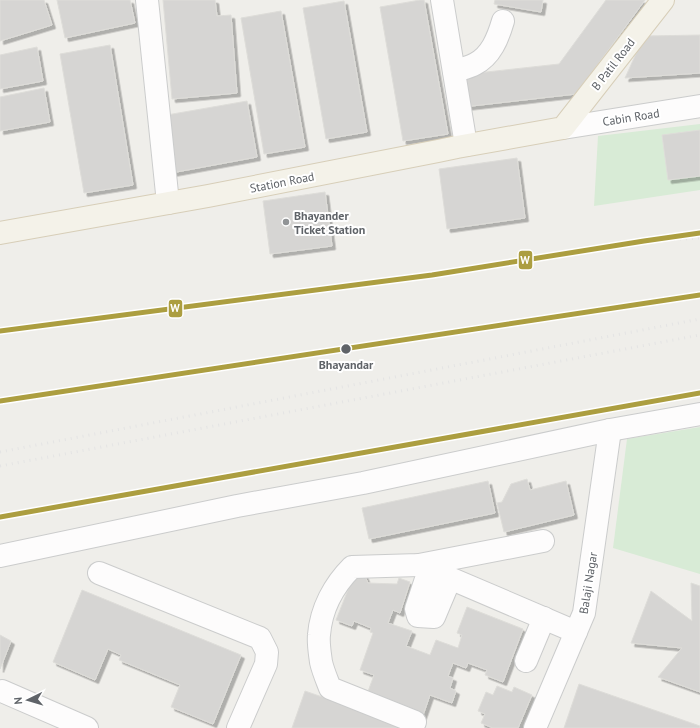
<svg xmlns="http://www.w3.org/2000/svg" width="700" height="728" font-family="'PT Sans',sans-serif">
	<style>
		.green { fill: #d8ebd6 }
		.building { fill: #d6d5d3; stroke: #deddd9; filter: url(#shadow) }
		.lines { fill: none; stroke-linecap: round; stroke-linejoin: round }
		.minor-casing { stroke: #cbcccc; stroke-width: 24 }
		.major-casing { stroke: #d7ceb8; stroke-width: 24 }
		.minor { stroke: #fdfcfc; stroke-width: 22 }
		.major { stroke: #f4f2e9; stroke-width: 22 }
		.rail { stroke: #e4e4e4; stroke-width: 3; stroke-dasharray: 1 5; stroke-linecap: butt }
		.rail-1-casing { stroke: #fff; stroke-width: 8 }
		.rail-1 { stroke: #ac9e40; stroke-width: 5 }
		.poi-dot { fill: #919496; stroke: #fff; stroke-width: 1.5 }
		.stop-dot { fill: #5f6368; stroke: #fff; stroke-width: 1.5 }
		.labels { text-anchor: middle; dominant-baseline: central; stroke-width: 4; stroke-linejoin: round; paint-order: stroke }
		.street-label { font-size: 12px; fill: #5f6368; stroke: #fff }
		.poi-label { font-size: 12px; font-weight: bold; fill: #5f6368; stroke: #fff; text-anchor: start }
		.stop-label { font-size: 12px; font-weight: bold; fill: #5f6368; stroke: #fff }
		.line-badge { stroke: #fff; stroke-width: 1.5 }
		.badge-label { font-size: 11px; text-anchor: middle; font-weight: bold; fill: #fff }
	</style>
	<defs>
		<filter id="shadow"><feDropShadow dx="3.5" dy="3.5" stdDeviation="0" flood-color="#0004"/></filter>
	</defs>
	<rect width="100%" height="100%" fill="#efeeea"/>
	<g class="green">
		<path d="M700,124v66l-106,16 4,-70z"/>
		<path d="M700,427v147l-87,-26 14,-109z"/>
	</g>
	<g class="building">
		<path d="M0,0h44l8,25 -52,16z"/>
		<path d="M57,0h73l5,23 -70,15z"/>
		<path d="M163,0h52l2,16 14,-1 6,78 -65,6z"/>
		<path d="M420,0h4l24,134 -45,7 -23,-134z"/>
		<path d="M495,0h48l-2,12 -47,-8z"/>
		<path d="M606,0h39l-69,94 -113,13 -4,-32 100,-11z"/>
		<path d="M344,1l23,131 -41,7 -23,-131z"/>
		<path d="M281,11l24,136 -41,7 -23,-136z"/>
		<path d="M700,35v38l-75,5 19,-42z"/>
		<path d="M110,45l23,140 -49,8 -24,-139z"/>
		<path d="M37,47l6,34 -43,8v-34z"/>
		<path d="M44,88l6,34 -50,9v-34z"/>
		<path d="M247,101l10,56 -86,16 -10,-57z"/>
		<path d="M700,130v46l-32,4 -6,-45z"/>
		<path d="M517,158l8,60 -78,11 -8,-60z"/>
		<path d="M325,192l7,54 -62,8 -7,-53z"/>
		<path d="M527,479l3,11 36,-9 8,34 -70,17 -7,-29 5,-1 9,-18z"/>
		<path d="M488,481l7,32 -126,26 -7,-31z"/>
		<path d="M364,574l4,9 29,1 2,-6 11,4 -10,31 -7,-3 -5,13 24,8 -6,15 24,9 6,-15 22,8 4,-13 -5,-2 10,-26 56,22 -20,53 -18,-7 2,-5 -19,-7 -2,5 -13,-5 -5,13 5,2 -3,10 6,3 -4,12 -22,-8 -8,23 -56,-21 8,-22 -14,-5 13,-37 -3,-1 1,-4 -17,-7 -2,5 -16,-6 17,-43z"/>
		<path d="M691,583l9,3v106l-42,-15 24,-29 -51,-5 20,-52 41,30z"/>
		<path d="M82,590l159,65 -28,69 -42,-17 9,-22 -61,-25 2,-5 -13,-6 -13,31 -42,-18z"/>
		<path d="M0,635l11,6 -11,28z"/>
		<path d="M579,684l121,42v2h-136z"/>
		<path d="M497,686l15,6 2,-5 18,8 -14,33h-25l-12,-5 4,-9 -7,-3 8,-19 7,3z"/>
		<path d="M305,691l107,37h-120z"/>
	</g>
	<g class="lines">
		<g class="minor-casing">
			<g id="minor">
				<path d="M147,0l21,203"/>
				<path d="M442,0l24,145"/>
				<path d="M454,71c6,-2 14,-3 21,-7 16,-8 23,-26 28,-43"/>
				<path d="M563,128l137,-22"/>
				<path d="M0,556l237,-50 126,-23 247,-53 90,-16"/>
				<path d="M419,565l157,67"/>
				<path d="M429,570l-13,39 2,7 16,1 16,-38"/>
				<path d="M99,573l161,65 7,14 -1,12 -28,64"/>
				<path d="M526,661l18,-43"/>
				<path d="M2,691l85,37"/>
				<path d="M415,722l-85,-34c-3,-8 -7,-17 -9,-26 -1,-8 -3,-19 -2,-27 2,-26 15,-50 33,-68l67,-2 124,-24"/>
				<path d="M535,728l49,-115 26,-183"/>
			</g>
		</g>
		<g class="major-casing">
			<path id="major" d="M0,233l208,-37 230,-45 19,-4 106,-19 100,-128"/>
		</g>
		<use href="#minor" class="minor"/>
		<use href="#major" class="major"/>
		<g class="rail">
			<path d="M644,241l56,-3"/>
			<path d="M0,452l700,-133"/>
			<path d="M0,466l700,-131"/>
		</g>
		<g class="rail-1-casing">
			<g id="rail-1">
				<path d="M0,331l432,-56 212,-34 56,-8"/>
				<path d="M0,401l700,-106"/>
				<path d="M0,517l700,-124"/>
			</g>
		</g>
		<use href="#rail-1" class="rail-1"/>
	</g>
	<circle class="poi-dot" cx="286" cy="222" r="4"/>
	<circle class="stop-dot" cx="346" cy="349" r="5.5"/>
	<g class="labels">
		<g class="street-label">
			<text transform="translate(613 64) rotate(-52)">B Patil Road</text>
			<text transform="translate(631 117) rotate(-9)">Cabin Road</text>
			<text transform="translate(282 182) rotate(-11)">Station Road</text>
			<text transform="translate(588 583) rotate(-81)">Balaji Nagar</text>
		</g>
		<g class="poi-label">
			<text x="294" y="215">Bhayander<tspan x="294" dy="14">Ticket Station</tspan></text>
		</g>
		<g class="stop-label">
			<text x="346" y="364">Bhayandar</text>
		</g>
	</g>
	<g class="line-badge">
		<rect x="518" y="250" width="15" height="20" rx="4" fill="#ac9e40"/>
		<rect x="168" y="299" width="15" height="19" rx="4" fill="#ac9e40"/>
	</g>
	<g class="badge-label">
		<text x="525" y="264">W</text>
		<text x="175" y="312">W</text>
	</g>
	<g transform="translate(28 700) rotate(265)" stroke="#ffffff" stroke-width="3" paint-order="stroke">
	<path d="M0-3L7 15L0 10L-7 15Z" fill="#5f6368"/>
	<text y="-6" font-size="11" font-weight="bold" text-anchor="middle" fill="#5f6368">N</text>
	</g>
</svg>
